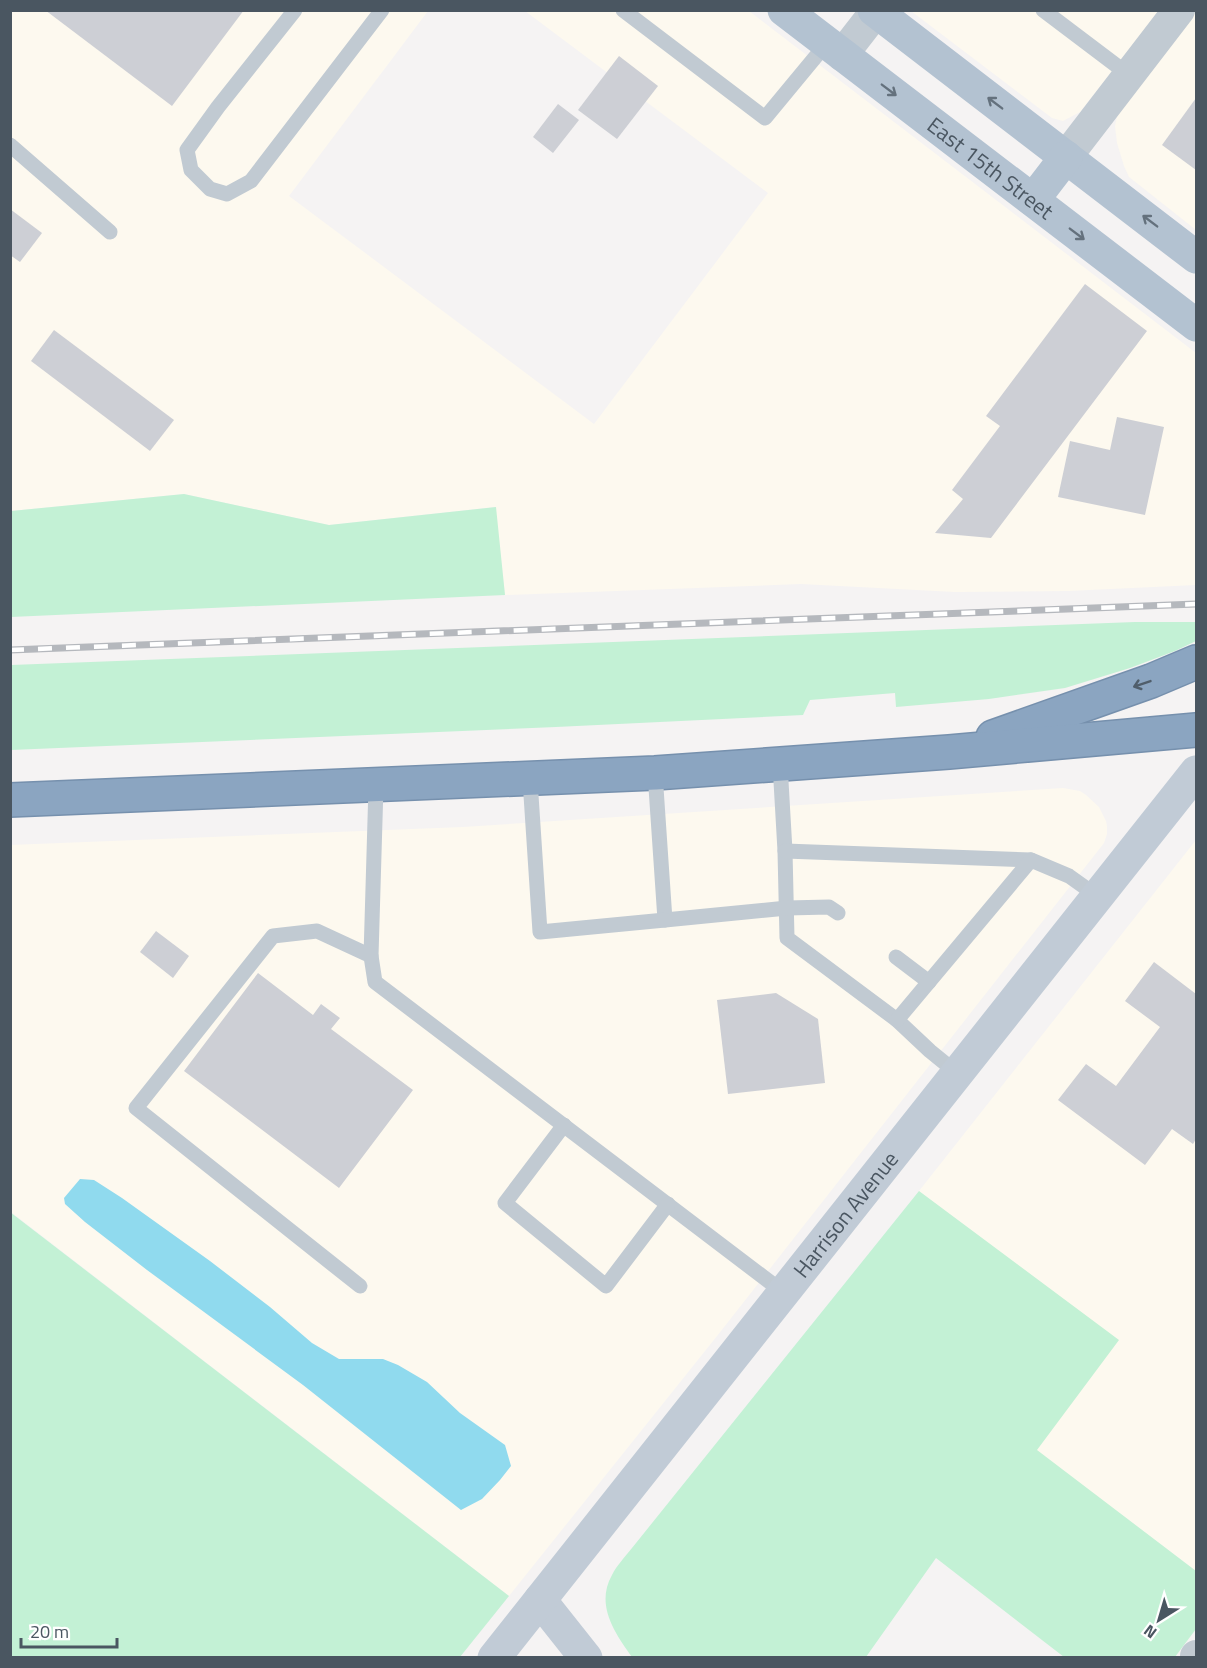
<svg xmlns="http://www.w3.org/2000/svg" width="1207" height="1668" font-family="'Titillium Web',sans-serif">
	<style>
		.commercial { fill: #fdf9ef }
		.green { fill: #c3f1d5 }
		.water { fill: #90daee }
		.building { fill: #cdcfd5 }
		.lines { fill: none; stroke-linecap: round; stroke-linejoin: round }
		.highway-casing { stroke: #7690ad; stroke-width: 36 }
		.lane { stroke: #c1cad2; stroke-width: 15 }
		.street { stroke: #c1cad2; stroke-width: 32 }
		.secondary { stroke: #c1cbd6; stroke-width: 33 }
		.primary { stroke: #b3c2d1; stroke-width: 33 }
		.highway { stroke: #8ba5c1; stroke-width: 33 }
		.rail-casing { stroke: #b5b8bd; stroke-width: 7 }
		.rail { stroke: #fff; stroke-width: 4.5; stroke-dasharray: 14; stroke-linecap: butt }
		.oneway { stroke: #64717d }
		.oneway2 { stroke: #505e6b }
		.labels { text-anchor: middle; dominant-baseline: central; stroke-width: 4.5; stroke-linejoin: round; paint-order: stroke }
		.street-label { font-size: 22px; fill: #4a5661; stroke: #fff }
	</style>
	<rect width="100%" height="100%" fill="#f5f3f3"/>
	<g class="commercial">
		<path d="M11,11h417l-139,185 305,228 174,-231 -243,-182h224l447,342v232l-128,6 -113,1 -154,-8 -296,11 -10,-88 -166,18 -145,-31 -173,17z"/>
		<path d="M911,11h248l-79,101 -17,9 -11,-3z"/>
		<path d="M1195,11h1v219l-67,-53 -5,-11 -7,-23 -2,-17 3,-14z"/>
		<path d="M1063,788l17,3 6,4 13,12 7,14 1,5v8l-3,9 -383,488 -212,265 -498,-384 -1,-367 453,-18z"/>
		<path d="M1196,840v731l-160,-121 82,-110 -199,-149z"/>
	</g>
	<g class="green">
		<path d="M184,494l145,31 167,-18 9,88 -494,22v-106z"/>
		<path d="M1135,622h61v19l-21,10 -45,17 -65,20 -76,11 -93,8 -1,-14 -85,7 -7,15 -247,12 -545,23v-85z"/>
		<path d="M919,1191l200,149 -82,110 159,121v58l-21,28h-111l-128,-99 -70,99h-234c-17,-24 -37,-52 -20,-82 5,-10 13,-18 20,-27z"/>
		<path d="M10,1212l499,384 -49,61h-449z"/>
	</g>
	<path class="water" d="M80,1179l14,1 28,18 88,63 60,46 42,36 27,16h44l15,6 29,17 33,31 45,32 6,21 -11,14 -18,19 -21,11 -158,-125 -156,-115 -62,-48 -20,-18 -1,-6z"/>
	<g class="building">
		<path d="M45,10h199l-72,96z"/>
		<path d="M619,56l39,30 -41,53 -39,-29z"/>
		<path d="M1196,98v72l-34,-25z"/>
		<path d="M558,104l21,16 -26,33 -20,-16z"/>
		<path d="M10,209l32,24 -22,29 -10,-7z"/>
		<path d="M1085,284l62,47 -156,207 -56,-5 28,-34 -11,-9 48,-64 -14,-10z"/>
		<path d="M54,330l120,90 -24,31 -119,-90z"/>
		<path d="M1117,417l47,10 -19,88 -87,-18 12,-56 40,9z"/>
		<path d="M156,931l33,25 -16,22 -33,-26z"/>
		<path d="M1154,962l42,32v145l-3,5 -21,-15 -27,36 -87,-65 28,-36 30,22 44,-59 -35,-26z"/>
		<path d="M258,973l55,42 8,-11 19,14 -9,11 82,61 -74,98 -155,-117z"/>
		<path d="M776,993l42,26 7,64 -97,11 -11,-94z"/>
	</g>
	<g class="lines">
		<g class="highway-casing">
			<g id="highway">
				<path d="M993,737l158,-56 45,-19"/>
				<path d="M10,800l645,-27 294,-21 247,-22"/>
			</g>
		</g>
		<g class="lane">
			<path d="M295,10l-77,97 -31,43 4,20 19,19 17,5 24,-13 131,-171"/>
			<path d="M623,10l142,108 62,-75"/>
			<path d="M1043,10l86,65"/>
			<path d="M10,145l100,87"/>
			<path d="M780,764l5,87 2,87 110,82 33,31 27,22"/>
			<path d="M655,773l10,147 122,-12 42,-1 9,6"/>
			<path d="M530,780l10,152 125,-12"/>
			<path d="M785,851l246,9"/>
			<path d="M371,956l4,26 408,310"/>
			<path d="M896,957l33,25"/>
			<path d="M897,1020l134,-160 38,16 28,20"/>
			<path d="M564,1125l-59,78 101,83 62,-82"/>
			<path d="M360,1286l-224,-178 137,-172 44,-5 54,25 5,-170"/>
		</g>
		<g class="street">
			<path d="M842,55l35,-45"/>
			<path d="M1066,157l113,-147"/>
			<path d="M1196,1658v-2"/>
		</g>
		<g class="secondary">
			<path d="M540,1600l46,58"/>
			<path id="s1" d="M494,1658l702,-886"/>
		</g>
		<g class="primary">
			<path id="s2" d="M784,10l412,315"/>
			<path d="M874,10l322,247"/>
			<path d="M1033,200l33,-43"/>
		</g>
		<use href="#highway" class="highway"/>
		<g class="rail-casing">
			<path id="rail" d="M10,650l1186,-46"/>
		</g>
		<use href="#rail" class="rail"/>
	</g>
	<defs><path id="oneway-shaft" d="M-6 0H5M1.5-3L5.5 0L1.5 3" fill="none" stroke-width="1.6" stroke-linecap="round" stroke-linejoin="round" transform="scale(1.5)"/></defs>
	<g class="oneway">
		<use href="#oneway-shaft" transform="translate(889 90) rotate(37)"/>
		<use href="#oneway-shaft" transform="translate(995 103) rotate(-143)"/>
		<use href="#oneway-shaft" transform="translate(1150 221) rotate(-143)"/>
		<use href="#oneway-shaft" transform="translate(1077 234) rotate(37)"/>
	</g>
	<use class="oneway2" href="#oneway-shaft" transform="translate(1142 684) rotate(161)"/>
	<g class="labels">
		<g class="street-label">
			<text stroke="none"><textPath href="#s2" startOffset="260">East 15th Street</textPath></text>
			<text stroke="none"><textPath href="#s1" startOffset="566">Harrison Avenue</textPath></text>
		</g>
	</g>
	<rect width="1207" height="1668" fill="none" stroke="#4a5661" stroke-width="24"/>
	<g transform="translate(1159 1620) rotate(217)" stroke="#ffffff" stroke-width="4.5" paint-order="stroke">
	<path d="M0-4.5L10 22L0 15L-10 22Z" fill="#4a5661"/>
	<text y="-9" font-size="16" font-weight="bold" text-anchor="middle" fill="#4a5661">N</text>
	</g>
	<path d="M21 1638v9h96v-9" fill="none" stroke="#4a5661" stroke-width="3"/>
	<text x="30" y="1638" font-size="18" fill="#4a5661" stroke="#ffffff" stroke-width="4.5" paint-order="stroke">20 m</text>
</svg>
